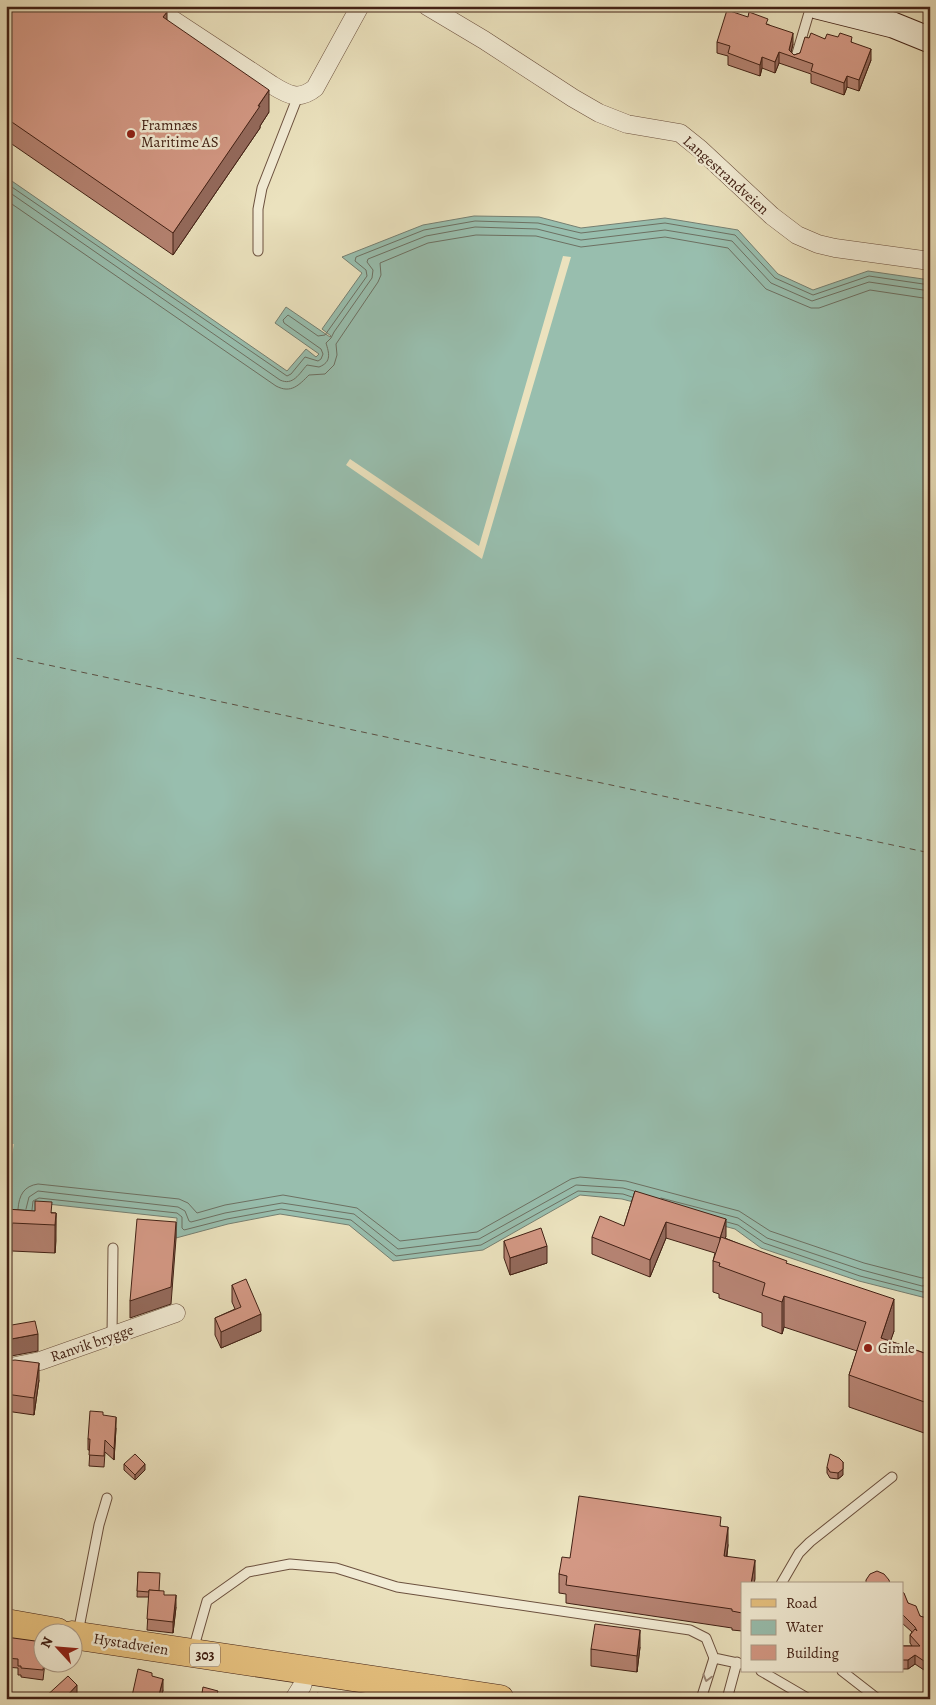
<svg xmlns="http://www.w3.org/2000/svg" width="936" height="1705" font-family="Alegreya,serif">
	<style>
		.water { fill: #98beae; stroke: #767f71 }
		.pier { fill: #ebe2be }
		.lines { fill: none; stroke-linecap: round; stroke-linejoin: round }
		.shore { stroke: #6d7062; stroke-width: 1 }
		.ferry { stroke: #5c5043; stroke-width: 1; stroke-dasharray: 6 5; stroke-linecap: butt }
		.lane-casing { stroke: #6c513f; stroke-width: 11 }
		.street-casing { stroke: #6c513f; stroke-width: 19 }
		.secondary-casing { stroke: #422115; stroke-width: 27 }
		.primary-casing { stroke: #422115; stroke-width: 29 }
		.lane { stroke: #f2ecd5; stroke-width: 9 }
		.street { stroke: #f2ecd5; stroke-width: 18 }
		.secondary { stroke: #f2ecd5; stroke-width: 25 }
		.primary { stroke: #e6c17f; stroke-width: 28 }
		.wall { fill: #b58372; stroke: #422115 }
		.shaded-wall { fill: #946a5c; stroke: #422115 }
		.building { fill: #d39884; stroke: #422115 }
		.oneway { stroke: #9a8675 }
		.poi-dot { fill: #8f2418; stroke: #f2ecd5; stroke-width: 2 }
		.labels { text-anchor: middle; dominant-baseline: central; stroke-width: 5; stroke-linejoin: round; paint-order: stroke }
		.shield { fill: #f2ecd5; stroke: #775e4f; stroke-width: 1 }
		.shield-label { font-size: 14px; font-weight: bold; fill: #422115 }
		.poi-label { font-size: 15px; fill: #422115; stroke: #f2ecd5; text-anchor: start }
		.street-label { font-size: 15px; fill: #422115; stroke: #f2ecd5 }
	</style>
	<rect width="100%" height="100%" fill="#ebe2be"/>
	<filter id="stains"><feTurbulence type="fractalNoise" baseFrequency=".004" numOctaves="4"/><feColorMatrix values="0 0 0 0 .2 0 0 0 0 .09 0 0 0 0 .02 0 0 0 .5 -.17"/></filter>
	<radialGradient id="worn" r=".72"><stop offset=".6" stop-color="#630" stop-opacity="0"/><stop offset="1" stop-color="#630" stop-opacity=".3"/></radialGradient>
	<path class="water" d="M6,177l281,194 19,-22 10,8 3,-3 -44,-31 11,-16 44,30 1,-1 -9,-7 40,-56 -20,-16 81,-32 51,-9 65,1 42,11 84,-10 73,12 40,44 35,16 55,-19 62,9v1012l-4,6 -67,-17 -98,-33 -26,-19 -113,-30 -42,-4 -97,55 -90,11 -44,-36 -69,-11 -52,10 -52,14 1,-20 -139,-15 -3,30 -29,-3z"/>
	<g class="pier">
		<path d="M563,256l8,1 -89,302 -136,-94 4,-6 129,87z"/>
		<path d="M6,1144h8l-3,16h-5z"/>
	</g>
	<g class="lines">
		<g class="shore">
			<path d="M6,183l281,193 4,-2 14,-17 13,4 3,-2 2,-5 -2,-5 -37,-26 -1,-3 5,-5 30,21 7,-1 42,-59 -1,-6 -11,-9 1,-4 68,-27 51,-9 63,2 43,10 84,-10 70,12 40,43 38,17 56,-19 61,9"/>
			<path d="M6,190l274,190c13,6 19,-6 27,-15l12,2c13,-5 10,-14 7,-24l5,-5 3,-6 38,-54 1,-8 -6,-8 1,-3 58,-23 49,-9 62,2 44,11 84,-10 67,11 39,42 41,18 57,-19 61,9"/>
			<path d="M6,200l270,186c15,8 23,-1 33,-11l16,-1 9,-9 3,-10 -1,-11 42,-62 3,-7 -1,-12 48,-20 48,-8 60,1 45,11 84,-10 63,11 38,41 45,19h8l51,-18 60,9"/>
			<path d="M661,1198l77,20 29,20 95,32 60,16 8,-1"/>
			<path d="M18,1209c1,-14 6,-23 20,-25l141,15 9,4 9,10 28,-8 58,-10 74,13 43,33 77,-9 94,-53 9,-2 46,4 113,30 31,20 94,32 58,15 8,-1"/>
			<path d="M26,1209l3,-12 9,-6 140,16 7,4 4,10 2,1 34,-9 57,-10 72,11 44,35 81,-10 97,-54 47,3 11,3"/>
			<path d="M32,1210l1,-9 6,-3 138,15 5,4v11l2,2 43,-11 54,-10 70,11 45,36 85,-11 97,-54 45,3 9,3"/>
			<path d="M727,1222l11,3 26,18 96,33 63,16 7,-1"/>
		</g>
		<path class="ferry" d="M6,656l924,197"/>
		<g class="lane-casing">
			<g id="lane">
				<path d="M795,60l16,-54"/>
				<path d="M258,251v-42l4,-21 36,-92"/>
				<path d="M112,1337l1,-89"/>
				<path d="M781,1584l18,-31 11,-11 82,-65"/>
				<path d="M78,1633l21,-108 8,-27"/>
				<path d="M193,1650l14,-49 41,-29 42,-8 46,4 61,19 293,43 16,8 8,20 28,6"/>
				<path d="M761,1671l48,28"/>
				<path d="M842,1671l36,28"/>
				<path d="M701,1699l13,-41"/>
				<path d="M727,1699l10,-37"/>
			</g>
		</g>
		<g class="street-casing">
			<g id="street">
				<path d="M152,6l120,79c16,10 27,16 43,3l45,-82"/>
				<path d="M427,6l57,34 89,58 26,15 28,11 53,9 20,16 72,67 25,19 21,9 17,4 95,13"/>
				<path d="M6,1368l34,-7 136,-48"/>
				<path d="M294,1699l8,-13 5,-16"/>
			</g>
		</g>
		<g class="secondary-casing">
			<path id="secondary" d="M817,6l76,19 37,15"/>
		</g>
		<g class="primary-casing">
			<g id="primary">
				<path d="M6,1623l51,9"/>
				<path d="M72,1635l428,64"/>
			</g>
		</g>
		<use href="#lane" class="lane"/>
		<use href="#street" class="street"/>
		<use href="#secondary" class="secondary"/>
		<use href="#primary" class="primary"/>
	</g>
	<g class="wall">
		<path d="M6,6l161,14 102,92 -9,14v2l-87,127 -167,-115z"/>
		<path d="M768,24l25,20 -2,8 3,3 6,-2 9,-15 16,1 27,3 19,18 -12,31 -12,-4 -3,8 -33,-12v-9l-32,-11 -4,10 -13,-5 -2,8 -32,-11v-9l-11,-3v-11z"/>
		<path d="M635,1191l91,45 -1,2 62,26 107,67 -4,10 40,14v80l-81,-28v-32l8,-24 -73,-24 -2,7 -20,-8v-13l-43,-15v-4l-6,-2v-31l2,-8 -49,-15 -16,39 -58,-23v-17l32,-11z"/>
		<path d="M6,1209l50,4 -1,40 -43,-2z"/>
		<path d="M504,1241l43,22 -37,12 -6,-17z"/>
		<path d="M232,1285l29,46 -40,17 -6,-13v-17l20,-9 -3,-7z"/>
		<path d="M6,1361l33,19 -5,35 -28,-4z"/>
		<path d="M103,1415l13,13 -2,32 -9,-8 -1,15 -15,-1 1,-16h-2v-11z"/>
		<path d="M6,1416l5,27v17l-5,1z"/>
		<path d="M124,1464l21,6 -10,10 -11,-10z"/>
		<path d="M827,1467l16,8 -5,4 -8,-1 -3,-5z"/>
		<path d="M721,1526l7,19 -1,11 28,23 -13,5v47l-10,-1v-2l-166,-25v-9l-7,-1v-19l11,-16z"/>
		<path d="M138,1572l26,23 12,12 -3,26 -26,-3 2,-33h-12z"/>
		<path d="M902,1592l6,11 12,13 6,2 -2,52 -9,-6 -7,5h-6v-23h10l-2,-3v-8l2,-3 -10,-9z"/>
		<path d="M6,1637l36,25h3l-2,18 -22,-3v-2h-3v-7l-12,-1z"/>
		<path d="M640,1647l-3,25 -46,-6v-17z"/>
		<path d="M152,1676l11,14 -2,9h-29v-3z"/>
	</g>
	<g class="shaded-wall">
		<path d="M167,12v22l-4,-17z"/>
		<path d="M793,33v11l-3,12 -1,-6z"/>
		<path d="M871,49v11l-12,31v-11z"/>
		<path d="M779,52v11l-4,10v-11z"/>
		<path d="M762,57v11l-2,8v-11z"/>
		<path d="M847,76v11l-3,8v-12z"/>
		<path d="M269,90v22l-9,14v2l-87,127v-22z"/>
		<path d="M56,1213v28l-1,12v-28z"/>
		<path d="M726,1219v17l-6,19v-17z"/>
		<path d="M176,1222v17l-5,65 -41,14v-17z"/>
		<path d="M666,1222v16l-16,39v-17z"/>
		<path d="M12,1223v28l-6,66v-28z"/>
		<path d="M547,1246v17l-37,12v-17z"/>
		<path d="M784,1296v31l-2,7v-32z"/>
		<path d="M894,1299v32l-13,38v-31z"/>
		<path d="M261,1314v17l-40,17v-16z"/>
		<path d="M38,1334v17l-32,6v-17z"/>
		<path d="M39,1363v17l-5,35v-17z"/>
		<path d="M116,1417v11l-2,32v-11z"/>
		<path d="M843,1462v13l-5,4v-6z"/>
		<path d="M145,1464v6l-10,10v-5z"/>
		<path d="M728,1527v18l-4,29v-18z"/>
		<path d="M755,1560v19l-1,5h-3z"/>
		<path d="M176,1595v12l-3,26v-11z"/>
		<path d="M640,1630v17l-3,25v-16z"/>
		<path d="M915,1655v9l-7,5v-9z"/>
		<path d="M930,1660v8l-6,2v-9z"/>
		<path d="M163,1679v11l-2,9h-3z"/>
		<path d="M77,1685v10l-4,4h-9z"/>
	</g>
	<g class="building">
		<path d="M6,6h153l8,6 -4,5 106,73 -11,16h2l-87,127 -167,-115z"/>
		<path d="M727,10l21,7 1,-5 19,7 -2,5 27,9 -4,17 5,5 6,-2 5,-16 4,1 2,-5 14,6 2,-5 11,3 2,-4 12,4 -1,5 20,7 -12,31 -12,-4 -3,7 -33,-12 2,-7 -34,-12 -4,10 -13,-5 -2,8 -32,-12 2,-7 -13,-4z"/>
		<path d="M635,1191l91,28 -6,19 -54,-16 -16,38 -58,-23 8,-21 24,10z"/>
		<path d="M35,1201l17,1 -1,11h5l-1,12 -43,-2 -6,66v-80l29,2z"/>
		<path d="M137,1219l39,3 -5,65 -41,14z"/>
		<path d="M541,1228l6,18 -37,12 -6,-17z"/>
		<path d="M721,1237l66,24 -1,2 108,36 -13,39 49,17v49l-81,-29 17,-53 -82,-26 -2,6 -20,-7 3,-12 -46,-17 1,-3 -7,-2z"/>
		<path d="M246,1279l15,35 -40,18 -6,-14 26,-11 -9,-22z"/>
		<path d="M35,1321l3,13 -32,6v-14z"/>
		<path d="M15,1360l24,3 -5,35 -28,-4v-33z"/>
		<path d="M90,1411l13,1v3l13,2 -2,32 -9,-9 -1,16 -15,-1 1,-16h-2z"/>
		<path d="M6,1416l5,27 -5,1z"/>
		<path d="M135,1454l10,10 -10,11 -11,-11z"/>
		<path d="M830,1454l9,4 4,4v7l-5,4 -8,-1 -3,-5z"/>
		<path d="M579,1496l142,21 -1,9 8,1 -4,29 31,4 -4,24h-9v29l-10,-2v-2l-166,-24 1,-9 -8,-2 3,-17 8,1z"/>
		<path d="M877,1571l7,3 5,6 1,4h-24v-4l4,-6z"/>
		<path d="M138,1572l22,1 -1,18 -10,-1v2l-12,-1z"/>
		<path d="M149,1590l15,1v4h12l-3,27 -26,-3z"/>
		<path d="M902,1592l2,1 4,10 8,3 4,10 6,2 3,3 1,39 -6,1 -9,-6 -7,5h-6v-14h18l-10,-11 5,-6 2,2 -2,-4 -13,-13z"/>
		<path d="M595,1624l45,6 -3,26 -46,-7z"/>
		<path d="M6,1637l29,4v3h7v18h2l-1,8 -22,-2v-2h-3v-7l-12,-1z"/>
		<path d="M138,1669l14,4v3l11,3 -5,20h-13l-13,-3z"/>
		<path d="M68,1676l9,9 -13,14h-21z"/>
		<path d="M203,1687l15,4 -1,3 11,3v2h-27z"/>
		<path d="M317,1693l21,6h-22z"/>
		<path d="M41,1694v5h-5z"/>
		<path d="M118,1695l12,3v1h-13z"/>
	</g>
	<defs><path id="oneway-chevron" d="M-2-3.5L2.5 0L-2 3.5" fill="none" stroke-width="1.6" stroke-linecap="round" stroke-linejoin="round" transform="scale(1.25)"/></defs>
	<use class="oneway" href="#oneway-chevron" transform="translate(707 1678) rotate(105)"/>
	<g class="poi-dot">
		<circle cx="131" cy="134" r="5"/>
		<circle cx="868" cy="1348" r="5"/>
	</g>
	<g class="labels">
		<rect class="shield" x="190" y="1643.5" width="30" height="23" rx="4"/>
		<g class="shield-label">
			<text x="205" y="1655">303</text>
		</g>
		<g class="poi-label">
			<text x="141" y="125">Framnæs<tspan x="141" dy="17">Maritime AS</tspan></text>
			<text x="878" y="1348">Gimle</text>
		</g>
		<g class="street-label">
			<text transform="translate(726 175) rotate(42)">Langestrandveien</text>
			<text transform="translate(92 1343) rotate(-19)">Ranvik brygge</text>
			<text transform="translate(131 1644) rotate(9)">Hystadveien</text>
		</g>
	</g>
	<rect width="936" height="1705" fill="none" stroke="#ebe2be" stroke-width="25"/>
	<rect x="8" y="8" width="921" height="1690" fill="none" stroke="#422115" stroke-width="2.5"/>
	<rect x="12" y="12" width="911" height="1680" fill="none" stroke="#422115"/>
	<rect x="741" y="1582" width="162" height="90" fill="#f2ecd5" stroke="#ac9b88"/>
	<rect x="751" y="1599" width="25" height="8" fill="#e6c17f" stroke="#ac9b88"/>
	<text x="786" y="1608" font-size="15" fill="#422115">Road</text>
	<rect x="751" y="1620" width="25" height="15" fill="#98beae" stroke="#ac9b88"/>
	<text x="786" y="1632" font-size="15" fill="#422115">Water</text>
	<rect x="751" y="1645" width="25" height="15" fill="#d39884" stroke="#ac9b88"/>
	<text x="786" y="1658" font-size="15" fill="#422115">Building</text>
	<g transform="translate(58 1648) rotate(296)"><circle r="24" fill="#f2ecd5" stroke="#ac9b88"/>
	<path d="M0-4L9 19L0 12L-9 19Z" fill="#8f2418"/>
	<text y="-8" font-size="14" font-weight="bold" text-anchor="middle" fill="#422115">N</text>
	</g>
	<rect width="100%" height="100%" filter="url(#stains)"/>
	<rect width="100%" height="100%" fill="url(#worn)"/>
</svg>
